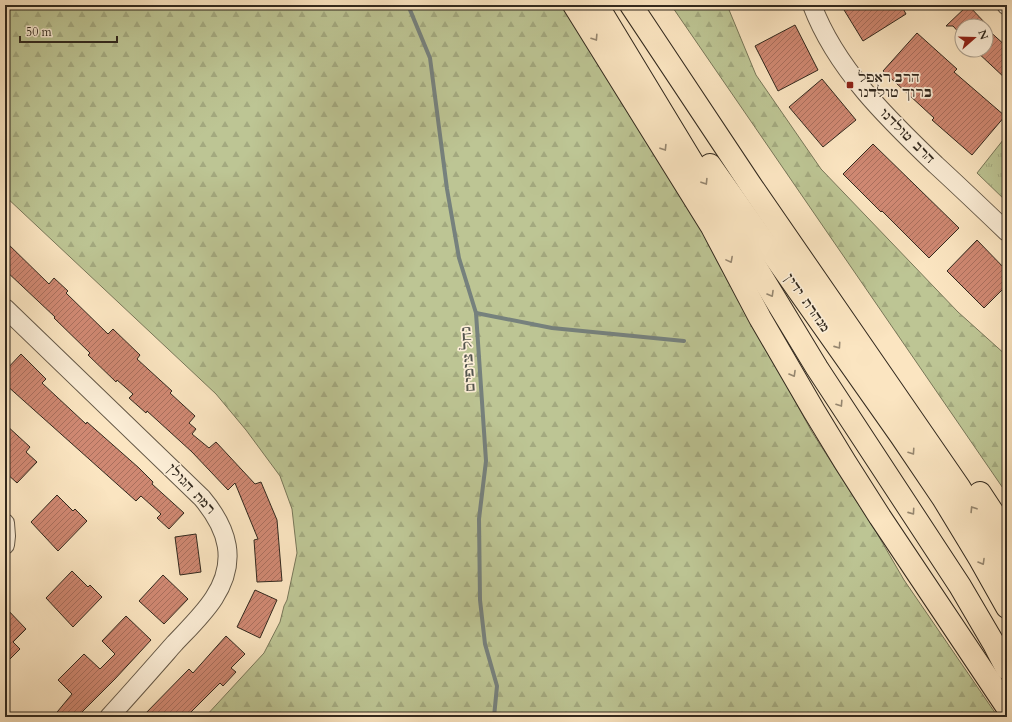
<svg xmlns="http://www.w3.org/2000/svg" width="1012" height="722" font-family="Cardo,'Frank Ruhl Libre',serif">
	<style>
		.forest { fill: url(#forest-firs); stroke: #787759 }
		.park { fill: url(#park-tufts); stroke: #787759 }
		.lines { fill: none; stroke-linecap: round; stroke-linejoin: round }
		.stream { stroke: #76817d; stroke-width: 4 }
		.building { fill: url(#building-hatch); stroke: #32291e }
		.minor-casing { stroke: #645847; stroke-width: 20 }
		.highway-casing { stroke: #32291e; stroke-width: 24 }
		.minor { stroke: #fceed7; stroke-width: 18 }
		.highway { stroke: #fbe5c1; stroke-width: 22 }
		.oneway { stroke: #968770 }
		.poi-dot { fill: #8f2418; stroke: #fceed7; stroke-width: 1.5 }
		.labels { text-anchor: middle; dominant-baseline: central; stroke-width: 3.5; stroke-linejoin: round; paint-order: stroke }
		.poi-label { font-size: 13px; font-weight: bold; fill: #32291e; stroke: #fceed7; text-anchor: start }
		.street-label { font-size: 13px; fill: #32291e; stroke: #fceed7 }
		.water-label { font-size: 14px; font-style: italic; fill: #54554e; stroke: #fceed7 }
	</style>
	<defs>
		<pattern id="forest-firs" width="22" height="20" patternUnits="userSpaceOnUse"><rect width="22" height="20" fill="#bdc594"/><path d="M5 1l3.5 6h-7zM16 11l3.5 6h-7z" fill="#a3a97f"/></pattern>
		<pattern id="park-tufts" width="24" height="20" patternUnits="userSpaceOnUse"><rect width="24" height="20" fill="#bdc594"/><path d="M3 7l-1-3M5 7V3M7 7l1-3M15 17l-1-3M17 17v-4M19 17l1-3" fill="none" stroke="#a3a97f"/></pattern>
		<pattern id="building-hatch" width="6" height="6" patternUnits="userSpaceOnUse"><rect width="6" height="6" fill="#cf8872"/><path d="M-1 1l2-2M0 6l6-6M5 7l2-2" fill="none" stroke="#a96f5d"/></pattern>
	</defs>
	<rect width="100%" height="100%" fill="#fbe5c1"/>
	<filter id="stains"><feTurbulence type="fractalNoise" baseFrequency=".005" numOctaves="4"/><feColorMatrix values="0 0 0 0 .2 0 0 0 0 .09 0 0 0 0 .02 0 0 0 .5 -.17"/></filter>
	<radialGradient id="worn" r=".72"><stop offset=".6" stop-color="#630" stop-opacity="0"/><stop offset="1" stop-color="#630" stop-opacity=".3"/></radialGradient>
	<g class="forest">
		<path d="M5,5h558l122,195 127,232 63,98 29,50 94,137h-793l59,-64 16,-31 4,-16 3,-6 10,-47 -5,-44 -12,-33 -34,-46 -30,-36 -211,-198z"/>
		<path d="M671,5h56l29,70 65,94 137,143 49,44v138z"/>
	</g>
	<path class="park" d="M1007,135v67l-30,-29z"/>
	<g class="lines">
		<g class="stream">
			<path d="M408,5l22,53 17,131 12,69 17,55 10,148 -7,58 1,81 5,44 12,42 -3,31"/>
			<path d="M476,313l76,15 132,13"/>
		</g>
	</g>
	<g class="building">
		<path d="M841,5h60l5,9 -43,27z"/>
		<path d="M968,5l20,21h-26v10l-9,-10h-7z"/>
		<path d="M795,25l23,45 -40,21 -23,-45z"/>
		<path d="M986,28l21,19v33l-32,-30h11z"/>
		<path d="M917,33l40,36 -3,3 51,44 -33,39 -40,-35 2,-2 -51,-47z"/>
		<path d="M822,79l34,41 -33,27 -34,-40z"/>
		<path d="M873,144l86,84 -30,30 -47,-47 -1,1 -38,-38z"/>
		<path d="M977,240l30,31v14l-23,23 -37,-37z"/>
		<path d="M5,241l44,43 5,-6 14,13 -2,2 42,41 5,-5 27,26 -3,4 35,32 -2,2 25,23 -6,7 7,6 -4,5 17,14 7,-6 39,42 6,-2 16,38 5,61 -25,1 -3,-42 4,-1 -23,-56 -7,7 -36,-38 -45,-41 -1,2 -17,-15 4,-4 -16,-14 -1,2 -28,-27 2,-2 -36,-35 1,-1 -50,-47z"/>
		<path d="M21,354l25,25 -4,4 44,41 1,-2 52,46 14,14 -1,2 32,29 -15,16 -12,-11 4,-4 -20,-18 -5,5 -131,-117v-13z"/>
		<path d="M5,424l25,23 -4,5 11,10 -20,21 -12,-11v-4l4,-4 -4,-4z"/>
		<path d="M57,495l16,16 2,-2 12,12 -29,30 -27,-29z"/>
		<path d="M196,534l5,38 -21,3 -5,-38z"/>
		<path d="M72,571l16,16 2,-2 12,12 -29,30 -27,-29z"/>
		<path d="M163,575l25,24 -24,25 -25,-23z"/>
		<path d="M255,590l22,10 -17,38 -23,-11z"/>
		<path d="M5,607l21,22 -13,13 7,7 -15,15z"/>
		<path d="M126,616l25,24 -36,39 -38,38h-24l19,-23 -14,-14 26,-26 16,15 15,-15 -13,-13z"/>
		<path d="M226,636l19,18 -14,14 5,4 -13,14 -3,-3 -34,34h-44l47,-48 4,4z"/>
	</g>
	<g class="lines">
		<g class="minor-casing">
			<g id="minor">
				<path d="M812,5c24,64 76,114 124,160 24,22 47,44 71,67"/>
				<path d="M1006,5l1,1"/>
				<path d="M5,308l197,190c26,31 36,63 12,100 -11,17 -26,31 -40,46 -22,25 -43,49 -65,73"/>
				<path d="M5,523l1,13 -1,9"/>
			</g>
		</g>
		<g class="highway-casing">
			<g id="highway">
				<path d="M574,5l138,222 48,91 54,93 31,51 35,55 127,190"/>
				<path d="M597,5l220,363 143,218 34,58 13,25"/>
				<path d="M631,5l119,179 209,303 48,79"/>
				<path d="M710,165l191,271 42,62 37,61 27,48"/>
				<path d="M980,493l27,41"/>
			</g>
		</g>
		<use href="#minor" class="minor"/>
		<use href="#highway" class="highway"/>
	</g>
	<defs><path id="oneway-chevron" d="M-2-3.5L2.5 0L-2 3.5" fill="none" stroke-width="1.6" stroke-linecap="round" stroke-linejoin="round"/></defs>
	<g class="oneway">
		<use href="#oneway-chevron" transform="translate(595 38) rotate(57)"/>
		<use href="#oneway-chevron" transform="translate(664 148) rotate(58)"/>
		<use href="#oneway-chevron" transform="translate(705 182) rotate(58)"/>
		<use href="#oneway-chevron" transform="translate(730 260) rotate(62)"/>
		<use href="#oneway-chevron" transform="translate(771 294) rotate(60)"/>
		<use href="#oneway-chevron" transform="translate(838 346) rotate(55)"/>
		<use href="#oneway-chevron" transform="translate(793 374) rotate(60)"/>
		<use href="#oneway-chevron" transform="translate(840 404) rotate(57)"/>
		<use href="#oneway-chevron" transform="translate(912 452) rotate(56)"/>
		<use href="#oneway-chevron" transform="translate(973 509) rotate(-122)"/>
		<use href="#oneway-chevron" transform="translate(912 512) rotate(55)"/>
		<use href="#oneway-chevron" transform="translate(982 562) rotate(60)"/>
	</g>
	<rect class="poi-dot" x="846" y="81" width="8" height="8" rx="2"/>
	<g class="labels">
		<g class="poi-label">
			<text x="858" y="78">הרב ראפל<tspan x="858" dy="15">ברוך טולדנו</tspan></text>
		</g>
		<g class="street-label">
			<text transform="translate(907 136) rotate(45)">הרב טולדנו</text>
			<text transform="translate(807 303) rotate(55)">מנהרת ידין</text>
			<text transform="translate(191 489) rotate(47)">רמת הגולן</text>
		</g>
		<g class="water-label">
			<text transform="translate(468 359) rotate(-94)">נחל צופים</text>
		</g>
	</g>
	<rect width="1012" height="722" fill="none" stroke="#fbe5c1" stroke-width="20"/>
	<rect x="6" y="6" width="1000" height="710" fill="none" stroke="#32291e" stroke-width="2"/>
	<rect x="10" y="10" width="992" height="702" fill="none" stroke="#32291e"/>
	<g transform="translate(974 38) rotate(70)"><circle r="19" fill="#fceed7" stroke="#ab9f8d"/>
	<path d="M0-3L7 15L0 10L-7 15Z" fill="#8f2418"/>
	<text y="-6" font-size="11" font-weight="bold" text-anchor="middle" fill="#32291e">N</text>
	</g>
	<path d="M20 36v6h97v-6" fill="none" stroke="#32291e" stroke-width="2"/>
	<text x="26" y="36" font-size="12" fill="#32291e" stroke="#fceed7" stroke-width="3" paint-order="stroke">50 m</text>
	<rect width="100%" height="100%" filter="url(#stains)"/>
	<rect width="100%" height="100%" fill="url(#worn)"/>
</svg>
